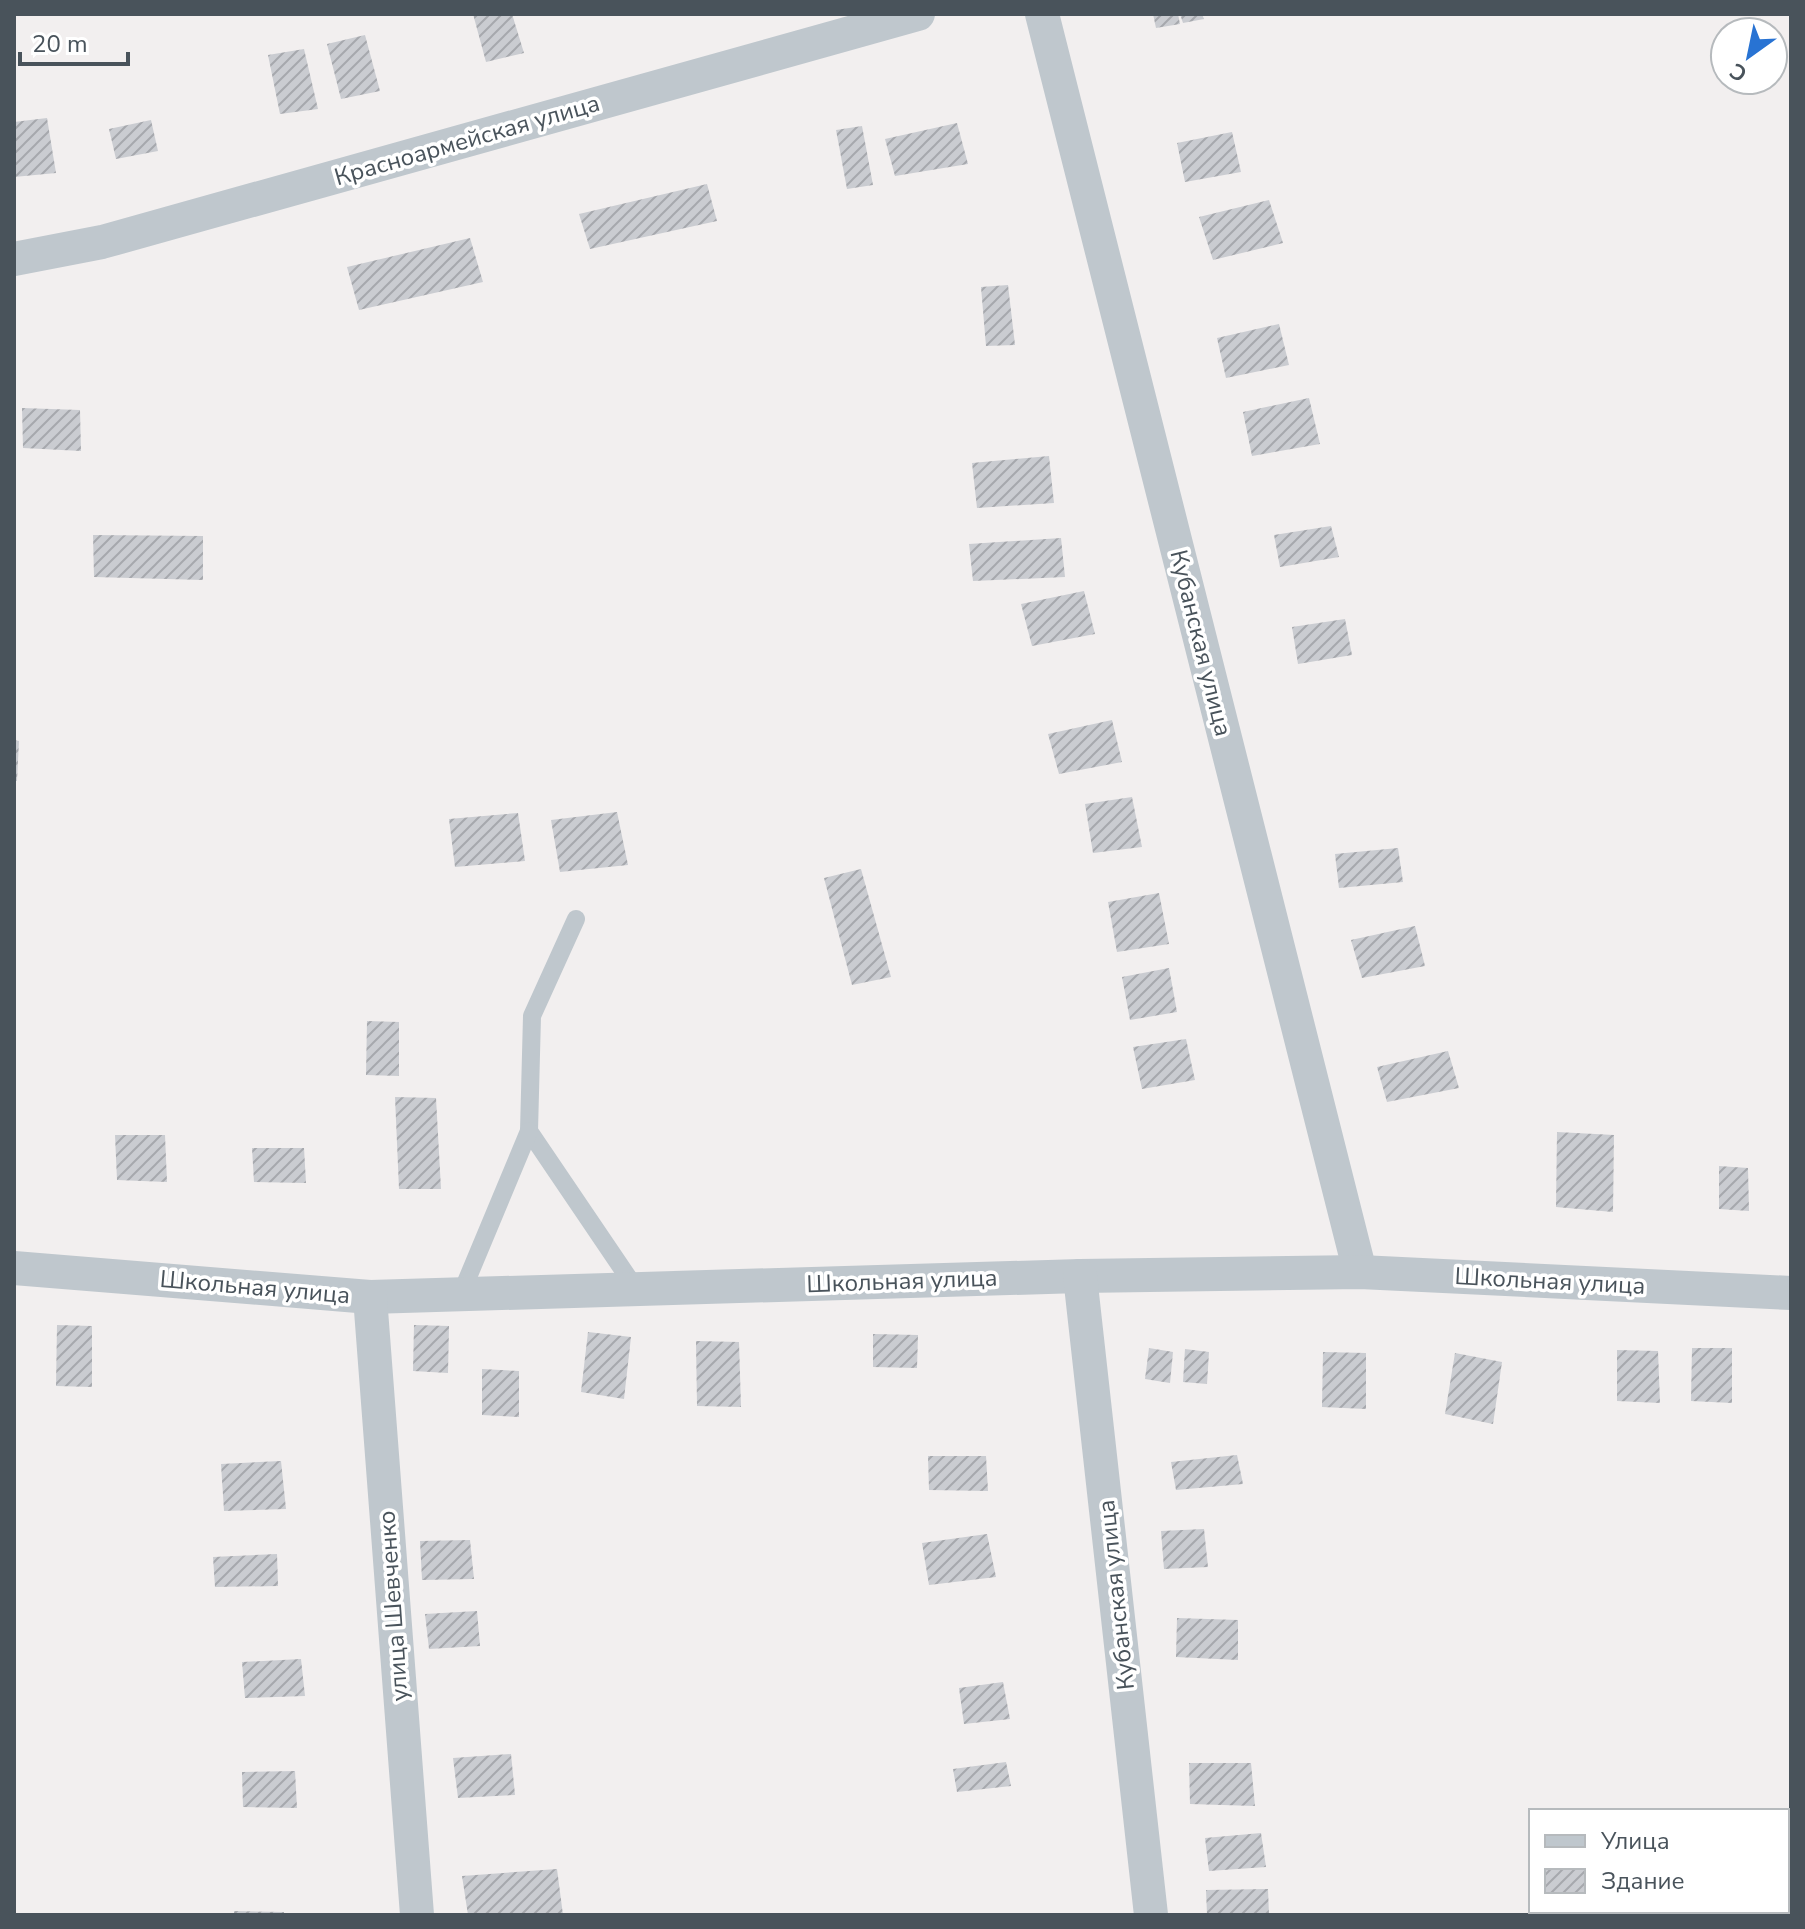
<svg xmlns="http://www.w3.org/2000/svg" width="1805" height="1929" font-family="'Nunito Sans',sans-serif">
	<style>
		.building { fill: url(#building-hatch) }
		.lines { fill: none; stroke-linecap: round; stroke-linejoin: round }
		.lane { stroke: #bfc7cd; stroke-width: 18 }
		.street { stroke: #bfc7cd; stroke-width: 34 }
		.labels { text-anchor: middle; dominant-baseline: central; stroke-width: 7; stroke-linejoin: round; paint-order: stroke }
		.street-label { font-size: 24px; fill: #49535b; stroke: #fff }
	</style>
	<defs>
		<pattern id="building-hatch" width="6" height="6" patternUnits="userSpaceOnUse" patternTransform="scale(2)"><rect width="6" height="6" fill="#caccd1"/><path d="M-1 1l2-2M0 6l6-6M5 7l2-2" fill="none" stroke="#a6a8ad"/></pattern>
	</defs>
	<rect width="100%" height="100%" fill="#f2efef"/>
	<g class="building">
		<path d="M473,14h39l12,39 -38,9z"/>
		<path d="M1153,14h25l2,10 -24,4z"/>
		<path d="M1180,14h22l2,5 -21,4z"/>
		<path d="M365,35l15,56 -39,8 -14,-55z"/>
		<path d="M304,49l14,60 -38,5 -12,-59z"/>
		<path d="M47,118l9,55 -42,4v-55z"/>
		<path d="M151,120l7,31 -42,8 -7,-30z"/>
		<path d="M957,123l11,41 -73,12 -10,-37z"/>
		<path d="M862,126l11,59 -26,4 -11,-59z"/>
		<path d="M1232,132l9,40 -56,10 -8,-39z"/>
		<path d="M707,184l10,37 -127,28 -11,-35z"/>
		<path d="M1269,200l14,43 -70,17 -14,-43z"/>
		<path d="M470,238l13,44 -124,28 -12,-43z"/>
		<path d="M1008,285l7,60 -29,1 -5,-59z"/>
		<path d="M1279,324l10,41 -63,13 -9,-40z"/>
		<path d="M1309,398l11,46 -68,12 -9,-44z"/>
		<path d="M22,408l58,2 1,41 -58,-3z"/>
		<path d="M1049,456l5,47 -77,5 -5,-45z"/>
		<path d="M1331,526l8,31 -59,10 -6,-32z"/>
		<path d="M93,535l110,1v44l-109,-3z"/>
		<path d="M1061,538l4,39 -92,4 -4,-37z"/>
		<path d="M1084,591l11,43 -63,12 -11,-42z"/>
		<path d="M1345,619l7,36 -54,9 -6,-37z"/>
		<path d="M1112,720l10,42 -63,12 -11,-40z"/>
		<path d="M14,740l5,1 -2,40h-3z"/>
		<path d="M1132,797l10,50 -49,6 -8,-49z"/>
		<path d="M617,812l11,53 -68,7 -9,-52z"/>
		<path d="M518,813l7,48 -70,6 -6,-48z"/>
		<path d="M1398,848l5,34 -64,6 -4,-34z"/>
		<path d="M861,869l30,108 -39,8 -28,-107z"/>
		<path d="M1159,893l10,51 -52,8 -9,-50z"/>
		<path d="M1415,926l10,40 -63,12 -11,-38z"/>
		<path d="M1169,968l8,44 -47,8 -8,-43z"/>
		<path d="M367,1021l32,1v54l-33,-1z"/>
		<path d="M1186,1039l9,41 -53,9 -9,-42z"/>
		<path d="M1448,1051l11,37 -72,14 -10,-35z"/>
		<path d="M395,1097l41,1 5,91h-42z"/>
		<path d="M1557,1132l57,3 -1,77 -57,-5z"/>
		<path d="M115,1135h50l2,47 -50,-2z"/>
		<path d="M252,1148h52l2,35 -52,-1z"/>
		<path d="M1719,1166l29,2 1,43 -30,-2z"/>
		<path d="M57,1325l35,1v61l-36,-1z"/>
		<path d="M414,1325l35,1 -1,47 -35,-2z"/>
		<path d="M588,1332l43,5 -7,62 -43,-7z"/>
		<path d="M873,1334l45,1 -1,33 -44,-1z"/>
		<path d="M696,1341l43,1 2,65 -44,-1z"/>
		<path d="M1149,1348l24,4 -3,31 -25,-4z"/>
		<path d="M1692,1348h40v55l-41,-2z"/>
		<path d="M1185,1349l24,3 -2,32 -24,-2z"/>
		<path d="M1617,1350l41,1 2,52 -43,-2z"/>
		<path d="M1323,1352l43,1v56l-44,-2z"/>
		<path d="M1455,1353l47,9 -9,62 -48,-10z"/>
		<path d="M482,1369l37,2v46l-37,-2z"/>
		<path d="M1237,1455l6,29 -67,6 -5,-28z"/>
		<path d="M928,1456h58l2,35 -59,-1z"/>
		<path d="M281,1461l5,48 -62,2 -3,-47z"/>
		<path d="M1204,1529l4,38 -44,2 -3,-38z"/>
		<path d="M987,1534l9,43 -67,8 -7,-42z"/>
		<path d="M470,1540l4,39 -52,1 -2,-39z"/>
		<path d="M277,1554l1,32 -63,1 -2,-30z"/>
		<path d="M477,1611l3,35 -51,3 -4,-35z"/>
		<path d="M1177,1618l61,2v40l-62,-3z"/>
		<path d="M301,1659l4,37 -60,2 -3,-36z"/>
		<path d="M1003,1682l7,37 -46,5 -5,-36z"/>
		<path d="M511,1754l4,41 -57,3 -5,-40z"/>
		<path d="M1006,1762l5,24 -54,6 -4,-23z"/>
		<path d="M1189,1763h62l4,43 -65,-2z"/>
		<path d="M295,1771l2,37 -54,-1 -1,-35z"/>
		<path d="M1261,1833l5,34 -57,4 -4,-33z"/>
		<path d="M557,1869l6,46h-95l-6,-39z"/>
		<path d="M1268,1889l1,26h-62l-1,-25z"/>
		<path d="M234,1911l50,1v3h-50z"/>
	</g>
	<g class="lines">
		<g class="lane">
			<path d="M576,919l-44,97 -3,115 107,158"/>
			<path d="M461,1294l68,-163"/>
		</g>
		<g class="street">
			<path d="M1042,14l318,1258"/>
			<path d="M14,259l88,-17 816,-228"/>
			<path d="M14,1268l356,29 710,-21 280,-4 431,21"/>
			<path d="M1080,1276l71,639"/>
			<path d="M370,1297l47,618"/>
		</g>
	</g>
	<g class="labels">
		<g class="street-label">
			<text transform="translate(467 140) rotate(-16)">Красноармейская улица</text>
			<text transform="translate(1201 643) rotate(76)">Кубанская улица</text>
			<text transform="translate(902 1281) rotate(-2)">Школьная улица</text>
			<text transform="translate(1550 1281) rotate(3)">Школьная улица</text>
			<text transform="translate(255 1287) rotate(5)">Школьная улица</text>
			<text transform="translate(1116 1595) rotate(-96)">Кубанская улица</text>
			<text transform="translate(393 1606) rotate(-94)">улица Шевченко</text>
		</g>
	</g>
	<rect width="1805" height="1929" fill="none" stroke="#49535b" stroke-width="32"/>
	<rect x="1529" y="1809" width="260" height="104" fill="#ffffff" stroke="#b6babd" stroke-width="2"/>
	<rect x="1545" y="1835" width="40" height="12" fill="#bfc7cd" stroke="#b6babd" stroke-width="2"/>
	<text x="1601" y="1849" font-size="24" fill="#49535b">Улица</text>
	<rect x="1545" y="1869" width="40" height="24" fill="url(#building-hatch)" stroke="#b6babd" stroke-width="2"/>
	<text x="1601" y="1889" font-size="24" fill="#49535b">Здание</text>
	<g transform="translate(1749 56) rotate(213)"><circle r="38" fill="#ffffff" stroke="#b6babd" stroke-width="2"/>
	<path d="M0-6L14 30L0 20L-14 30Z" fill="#2873d3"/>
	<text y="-12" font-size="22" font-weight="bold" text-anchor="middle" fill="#49535b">С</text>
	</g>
	<path d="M20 52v12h108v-12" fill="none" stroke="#49535b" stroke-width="4"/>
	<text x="32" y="52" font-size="24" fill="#49535b" stroke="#ffffff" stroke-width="6" paint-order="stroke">20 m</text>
</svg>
